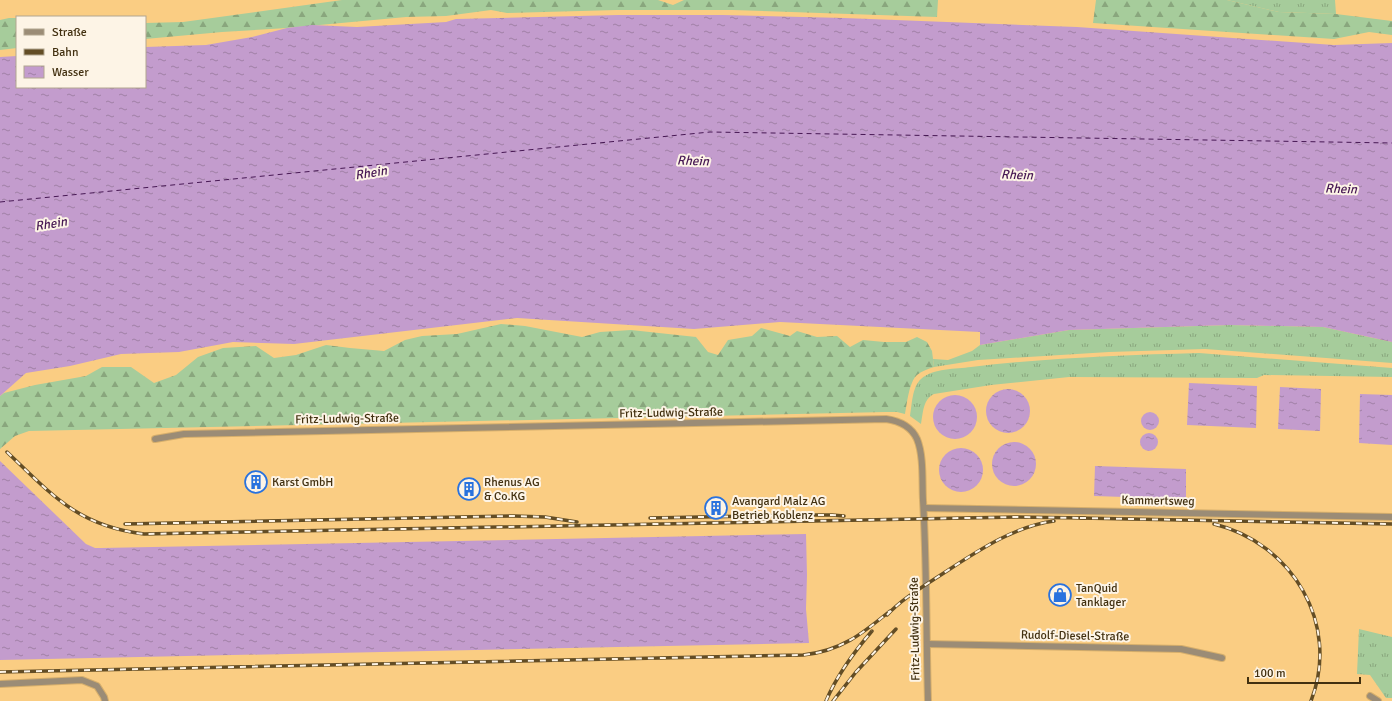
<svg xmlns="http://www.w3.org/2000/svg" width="1392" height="701" font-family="Signika,sans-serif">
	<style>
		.grass { fill: url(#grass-tufts) }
		.forest { fill: url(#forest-firs) }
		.water { fill: url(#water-ripples) }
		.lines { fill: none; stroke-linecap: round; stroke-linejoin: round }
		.ferry { stroke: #461753; stroke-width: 1; stroke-dasharray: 5 4; stroke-linecap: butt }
		.street-casing { stroke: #d5ae6c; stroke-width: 8 }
		.street { stroke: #9b8c76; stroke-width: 6 }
		.rail-casing { stroke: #634d25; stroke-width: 3.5 }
		.rail { stroke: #fdf4e6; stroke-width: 2; stroke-dasharray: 6; stroke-linecap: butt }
		.labels { text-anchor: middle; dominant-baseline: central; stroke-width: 4; stroke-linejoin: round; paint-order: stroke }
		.street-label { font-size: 12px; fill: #423010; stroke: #fdf4e6 }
		.poi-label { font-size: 12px; fill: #423010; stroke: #fdf4e6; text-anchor: start }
		.water-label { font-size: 13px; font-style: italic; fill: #461753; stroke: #fdf4e6 }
	</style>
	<defs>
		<pattern id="grass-tufts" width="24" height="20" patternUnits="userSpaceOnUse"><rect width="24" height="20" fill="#a6cc9b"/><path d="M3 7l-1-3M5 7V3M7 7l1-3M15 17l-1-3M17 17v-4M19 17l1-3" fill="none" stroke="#89a67d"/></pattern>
		<pattern id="forest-firs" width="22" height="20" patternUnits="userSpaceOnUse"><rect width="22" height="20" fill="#a6cc9b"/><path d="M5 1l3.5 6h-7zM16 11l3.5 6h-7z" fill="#89a67d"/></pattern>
		<pattern id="water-ripples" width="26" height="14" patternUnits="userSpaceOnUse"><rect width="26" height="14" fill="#c39ccd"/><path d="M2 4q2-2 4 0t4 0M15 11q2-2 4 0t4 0" fill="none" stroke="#a080a5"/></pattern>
	</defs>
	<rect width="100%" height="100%" fill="#facd83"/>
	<g class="grass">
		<path d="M1227,0h108l1,14 -57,-2z"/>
		<path d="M1230,325l93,2 69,15v21l-187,-14 -96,3 -131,8 -44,7 -1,-8 15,1 24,-9 8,-6 89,-15z"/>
		<path d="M1199,353l193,15v9l-128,-2 -7,3 -188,-1 -78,8 -57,9c-11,5 -11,19 -13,30l-11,-8c2,-11 2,-29 11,-37 12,-11 35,-10 50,-12 75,-9 152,-12 228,-14z"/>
		<path d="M1359,629l33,8v61h-6l-16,-23 -13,-1z"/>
	</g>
	<g class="forest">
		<path d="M342,0h316l15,5 11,-5h254l-1,17 -205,-7h-115l-110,3 -16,-3 -45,6 -40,1 -119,11 -65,4 -77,7v-16l38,-1z"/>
		<path d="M1096,0h131l52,12 57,2 56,7v14l-23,-3 -35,7 -241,-16z"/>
		<path d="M9,18h8v30l-17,2v-30z"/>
		<path d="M501,324l24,2 57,11 18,-5 31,-2 65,7 12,15 10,3 10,-15 24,-4 9,-8 29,8 7,-5 20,6 20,-1 13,11 13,-7 21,2h22l11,-5 10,5 5,9 2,16c-6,2 -12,4 -17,8 -8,7 -10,29 -12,39l-8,-2h-11l-857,19 -14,5 -15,13v-53l4,-3 31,-8 51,-9 16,-9h29l23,16 22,-8 22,-18 25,-9 33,-2 18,12 22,-3 30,-10 24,3 34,3 21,-11 17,-4 35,-2z"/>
	</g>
	<g class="water">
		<path d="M618,15h105l121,3 233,9 257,18 58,-2v299l-69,-15 -93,-2 -161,5 -89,15v-13l-200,-10 -86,7 -177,-11 -223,26 -61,-2 -54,10 -58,2 -51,12 -44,7 -26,23v-339l17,-1v31h128v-40l61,-2 46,-8 35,-9 25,-3 45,2 89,-5 10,-3z"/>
		<path d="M1189,383l68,3 -1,42 -69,-3z"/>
		<path d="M1280,387l41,2 -1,42 -42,-2z"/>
		<circle cx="1008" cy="411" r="22"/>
		<path d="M1360,394l32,1v50l-33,-2z"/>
		<circle cx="955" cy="417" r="22"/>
		<circle cx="1150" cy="421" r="9"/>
		<circle cx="1149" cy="442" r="9"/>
		<circle cx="1014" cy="464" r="22"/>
		<circle cx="961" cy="470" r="22"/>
		<path d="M0,461l86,83 9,4h6l705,-14 1,41 -1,34 3,34 -809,17z"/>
		<path d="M1095,466l91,3v30l-92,-3z"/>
	</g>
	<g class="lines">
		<path class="ferry" d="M0,202l710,-70 682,11"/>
		<g class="street-casing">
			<g id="street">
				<path d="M155,439l29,-5 702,-15c14,2 25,7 31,20 7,17 5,43 6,61 4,67 3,134 5,201"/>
				<path d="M924,508l468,9"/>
				<path d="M927,644l254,5 41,9"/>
				<path d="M0,684l82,-4 15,6 7,11 1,4"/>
				<path d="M1370,696l8,5"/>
			</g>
		</g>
		<use href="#street" class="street"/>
		<g class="rail-casing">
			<g id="rail">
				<path d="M7,452c45,43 71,74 137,82l872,-17 69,1"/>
				<path d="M650,518l154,-3h28l12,1"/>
				<path d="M1080,518l312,6"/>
				<path d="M125,524l389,-8 31,1 32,5"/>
				<path d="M1214,524c78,19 127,100 97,177"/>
				<path d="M887,615c14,-15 32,-26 49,-37 36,-23 74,-51 118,-57"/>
				<path d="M0,672l803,-17c38,-4 59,-21 87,-44"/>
				<path d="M826,701c11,-26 28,-49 46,-70"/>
				<path d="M833,701l23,-29 40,-43"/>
			</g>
		</g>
		<use href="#rail" class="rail"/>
	</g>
	<defs>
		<g id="building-ring" transform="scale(1.15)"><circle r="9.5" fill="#fdf4e6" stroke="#2972de" stroke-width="1.5"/><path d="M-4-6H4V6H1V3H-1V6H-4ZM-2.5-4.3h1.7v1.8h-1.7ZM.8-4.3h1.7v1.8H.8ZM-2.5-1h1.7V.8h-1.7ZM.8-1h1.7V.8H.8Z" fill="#2972de"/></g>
		<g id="shop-ring" transform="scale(1.15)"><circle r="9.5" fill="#fdf4e6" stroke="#2972de" stroke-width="1.5"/><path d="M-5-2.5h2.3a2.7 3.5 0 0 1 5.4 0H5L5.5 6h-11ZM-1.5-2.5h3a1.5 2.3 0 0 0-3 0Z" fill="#2972de"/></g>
	</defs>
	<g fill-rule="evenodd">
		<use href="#building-ring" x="256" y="482"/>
		<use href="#building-ring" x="469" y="489"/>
		<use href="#building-ring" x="716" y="508"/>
		<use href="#shop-ring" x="1060" y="595"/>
	</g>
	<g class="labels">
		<g class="street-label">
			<text transform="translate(671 413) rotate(-1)">Fritz-Ludwig-Straße</text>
			<text transform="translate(347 419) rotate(-1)">Fritz-Ludwig-Straße</text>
			<text transform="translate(1158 501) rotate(1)">Kammertsweg</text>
			<text transform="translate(915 629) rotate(-91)">Fritz-Ludwig-Straße</text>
			<text transform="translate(1075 636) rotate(1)">Rudolf-Diesel-Straße</text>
		</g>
		<g class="poi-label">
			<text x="272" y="482">Karst GmbH</text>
			<text x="484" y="482">Rhenus AG<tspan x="484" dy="14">&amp; Co.KG</tspan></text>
			<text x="732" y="501">Avangard Malz AG<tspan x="732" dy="14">Betrieb Koblenz</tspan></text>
			<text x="1076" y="588">TanQuid<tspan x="1076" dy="14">Tanklager</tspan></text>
		</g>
		<g class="water-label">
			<text transform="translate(693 161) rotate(2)">Rhein</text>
			<text transform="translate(371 173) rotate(-9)">Rhein</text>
			<text transform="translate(1017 175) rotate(2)">Rhein</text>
			<text transform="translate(1341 189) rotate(2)">Rhein</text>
			<text transform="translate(51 224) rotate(-9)">Rhein</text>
		</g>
	</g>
	<rect x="16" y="16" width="130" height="72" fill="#fdf4e6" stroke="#b2a690"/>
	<rect x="24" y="29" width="20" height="6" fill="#9b8c76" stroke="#b2a690"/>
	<text x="52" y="36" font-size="12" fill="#423010">Straße</text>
	<rect x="24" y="49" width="20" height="6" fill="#634d25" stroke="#b2a690"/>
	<text x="52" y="56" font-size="12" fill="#423010">Bahn</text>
	<rect x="24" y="66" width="20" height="12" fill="url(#water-ripples)" stroke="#b2a690"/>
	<text x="52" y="76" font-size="12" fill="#423010">Wasser</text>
	<path d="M1248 677v6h112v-6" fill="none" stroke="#423010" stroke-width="2"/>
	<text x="1254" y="677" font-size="12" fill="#423010" stroke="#fdf4e6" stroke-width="3" paint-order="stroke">100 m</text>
</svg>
